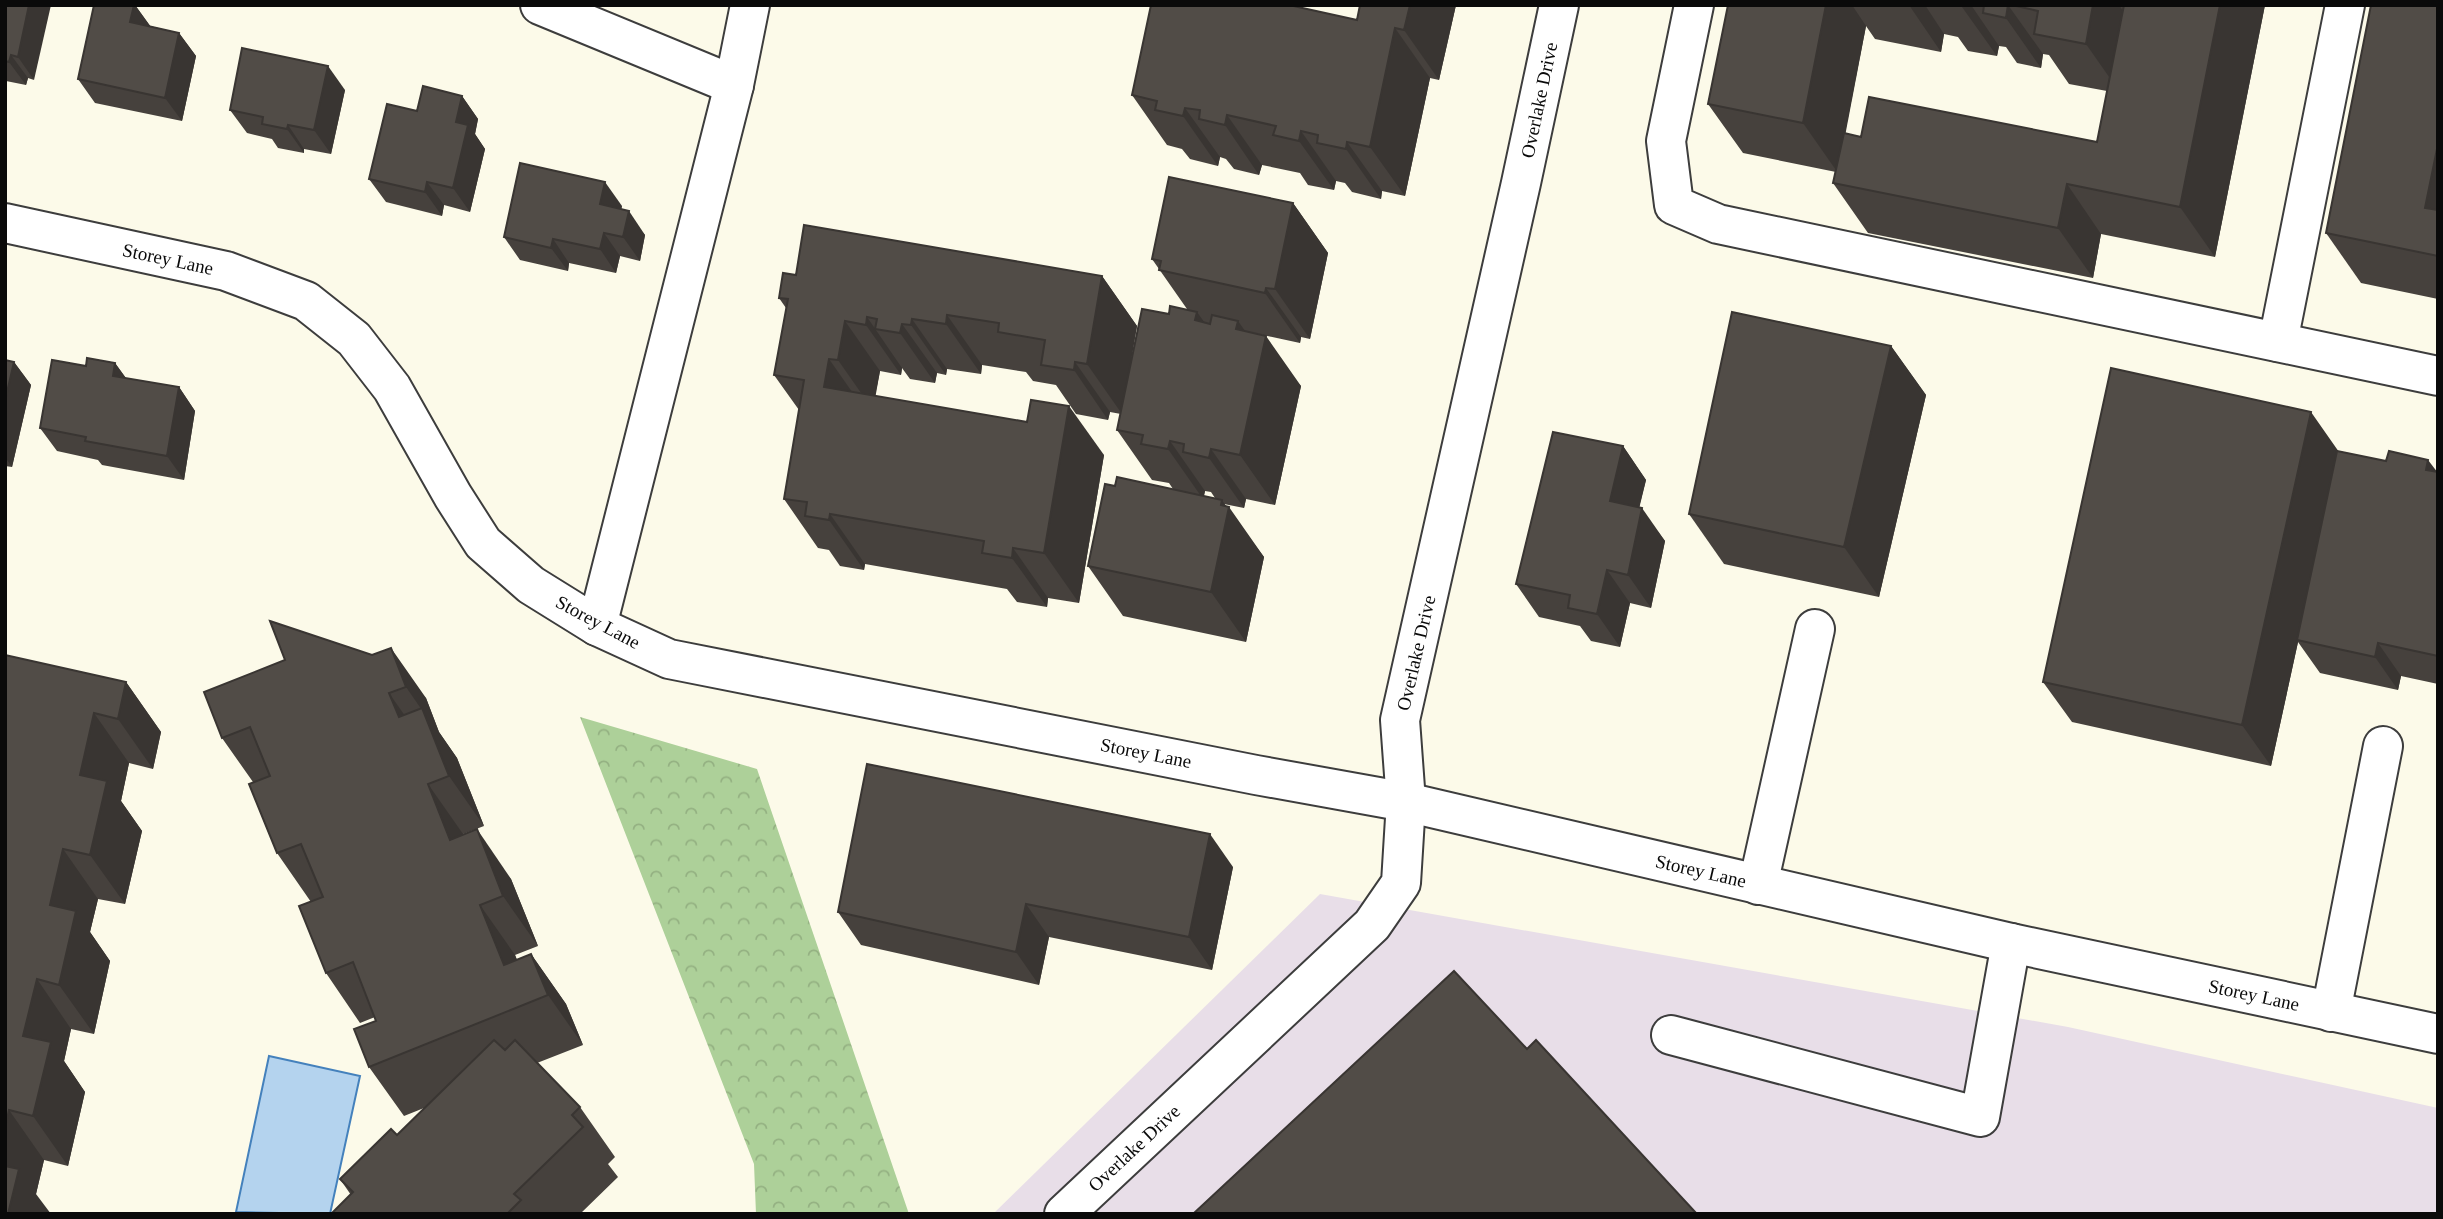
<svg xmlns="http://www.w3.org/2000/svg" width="2443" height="1219" font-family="'Times New Roman',serif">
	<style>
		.industrial { fill: #e8dee8 }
		.forest { fill: url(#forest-crowns) }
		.water { fill: #b4d3ee; stroke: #4481bc; stroke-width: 2 }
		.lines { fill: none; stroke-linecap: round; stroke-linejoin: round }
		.minor-casing { stroke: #3d3d3d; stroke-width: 42 }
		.minor { stroke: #fff; stroke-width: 38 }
		.wall { fill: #46413d; fill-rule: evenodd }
		.shaded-wall { fill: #393532 }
		.building { fill: #514c47; stroke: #393532; stroke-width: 2 }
		.labels { text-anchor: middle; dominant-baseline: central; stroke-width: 7; stroke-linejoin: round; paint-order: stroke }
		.street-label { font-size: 19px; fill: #0a0a0a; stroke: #fff }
	</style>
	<defs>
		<pattern id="forest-crowns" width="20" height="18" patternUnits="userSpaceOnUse" patternTransform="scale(1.75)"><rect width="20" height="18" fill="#add099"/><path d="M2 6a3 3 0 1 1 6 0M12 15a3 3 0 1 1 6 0" fill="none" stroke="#94b182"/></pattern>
	</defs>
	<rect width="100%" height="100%" fill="#fcfae9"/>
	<path class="industrial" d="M1320,894l748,133 370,81v106h-1445z"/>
	<path class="forest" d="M580,717l177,52 152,445h-153l-2,-50z"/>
	<path class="water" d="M269,1056l91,20 -30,138 -94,-2z"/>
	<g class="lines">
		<g class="minor-casing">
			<g id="minor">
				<path d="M540,5l194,80"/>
				<path d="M1694,5l-28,136 8,64 44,19 720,152"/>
				<path d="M5,223l221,48 80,30 48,38 38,49 61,108 30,47 48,42 66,41 72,33 587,116 150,27 605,141 427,91"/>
				<path d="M2278,342l67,-337"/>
				<path d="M597,626l137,-541 16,-80"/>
				<path d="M1758,885l57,-256"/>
				<path d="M2331,1012l52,-266"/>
				<path d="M1671,1035l309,82 31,-174"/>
				<path d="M1064,1214l308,-289 29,-42 5,-81 -6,-82 121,-537 38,-178"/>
			</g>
		</g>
		<use href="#minor" class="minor"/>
	</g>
	<g class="wall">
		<path d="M5,5l29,75 -6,-2 -2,7 -20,-4 -1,-1z"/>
		<path d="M94,5h41l15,21 29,7 17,23 -14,65 -87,-18 -17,-24z"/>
		<path d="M1360,5h96l-17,75 -9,-2 -25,118 -23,-5 -1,8 -29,-7 -7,-9 -9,-2 -2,9 -26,-5 -8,-12 -38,-8 -3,10 -25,-6 -8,-10 -6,-2 -2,9 -28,-7 -8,-10 -15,-4 -35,-50 225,-75z"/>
		<path d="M1728,5h537l-50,252 -114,-23 -8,44 -225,-45 -35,-50 3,-11 -93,-19 -35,-49zM1866,26l9,13 66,13 3,-18 14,3 10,14 29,5 2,-10 7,1 11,16 24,5 2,-14 6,1 20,29 38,7 -10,51 -236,-5 -16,-4z"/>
		<path d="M2438,5v294l-77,-16 -35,-50z"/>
		<path d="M345,90l-14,64 -27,-5v4l-26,-5 -6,-9 -25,-6 -17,-23z"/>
		<path d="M462,96l16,23 -3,15 10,15 -15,63 -26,-7 -2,11 -56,-14 -17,-23 48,-68z"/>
		<path d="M1293,203l35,50 -18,86 -9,-2 -1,6 -55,-12 56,55 -26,119 -29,-6 -2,9 -20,-4 40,53 -18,85 -123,-26 -35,-50 27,-80 58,3 -4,-6 -17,-3 -35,-50 4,-16 -11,-2 -2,8 -32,-6 -20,-29 -23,-4 -7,-9 -44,-7 -1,9 -34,-5 -1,6 -9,-2 -2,10 -25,-4 -8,-11 -1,7 -21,-4 -5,25 229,59 -25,148 -31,-5 -1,9 -30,-5 -10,-13 -142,-25 -1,6 -24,-4 -11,-16 -11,-2 -34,-49 15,-89 -25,-35 12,-67 -7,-10 17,-23 306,1 35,50 -8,45 40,-57 18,-5 -35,-50zM1205,491l6,1 4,6 -11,-2z"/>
		<path d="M622,206l-1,3 24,26 -5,26 -20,-5 -4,17 -47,-10 -1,8 -48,-11 -16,-23z"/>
		<path d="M1891,346l35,49 -47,202 -155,-33 -35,-50z"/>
		<path d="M5,360l9,2 17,23 -19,82 -7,-1z"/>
		<path d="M115,363l11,15 53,9 16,24 -11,69 -82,-15 -4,-5 -41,-9 -17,-23 46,-62z"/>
		<path d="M1623,446l23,34 -7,27 26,34 -14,67 -21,-5 -10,44 -29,-6 -11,-15 -41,-9 -23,-33z"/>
		<path d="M2338,451l100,21v212l-37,-8 -3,14 -78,-17 -22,-31 -27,124 -199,-44 -29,-40z"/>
		<path d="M5,655l121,27 35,50 -8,37 -24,-6 -8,38 21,30 -17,73 -27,-5 -8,33 20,29 -16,73 -23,-5 -7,32 21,31 -17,74 -24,-6 -8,34 -31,20z"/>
		<path d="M372,655l54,43 13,34 18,26 27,68 -21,8 48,45 27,67 -23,9 2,5 14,-6 35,50 17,41 -46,18 43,44 35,50 -7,7 10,13 -38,37h-249l20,-19 -11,-16 57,-44 27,-27 -20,8 -35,-49 7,-46 -1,-4 -15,6 -34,-50 -15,-71 -34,-49 -24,-71 -31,-44z"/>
		<path d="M1233,867l-21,103 -163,-33 -10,48 -178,-40 -23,-33z"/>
	</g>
	<g class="shaded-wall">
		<path d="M29,5h22l-17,75 -16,-23z"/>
		<path d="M134,5h1l16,22 -21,-5z"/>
		<path d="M1410,5h46l-17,75 -35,-50z"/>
		<path d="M1826,5h26l14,21 -28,147 -35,-50z"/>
		<path d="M1909,5h16l19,29 -3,18z"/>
		<path d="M1963,5h8l28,41 -2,10 -35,-49z"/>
		<path d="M2008,5l35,49 -2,14 -35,-50z"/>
		<path d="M2093,5h26l15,22 -13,67 -35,-50z"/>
		<path d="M2220,5h45l-50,252 -35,-50z"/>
		<path d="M1395,28l35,50 -25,118 -35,-49z"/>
		<path d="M179,33l17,23 -14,65 -17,-23z"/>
		<path d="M11,55l17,23 -2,7 -17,-23z"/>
		<path d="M328,66l17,24 -14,64 -17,-24z"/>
		<path d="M462,96l16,23 -3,15 10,15 -15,63 -17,-24 3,-66z"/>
		<path d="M1185,108l35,49 -2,9 -35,-50z"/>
		<path d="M1227,115l35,50 -3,10 -34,-50z"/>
		<path d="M288,125l16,24v4l-17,-24z"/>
		<path d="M1301,131l35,50 -2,9 -35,-49z"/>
		<path d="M1347,142l35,49 -1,8 -35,-50z"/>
		<path d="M2438,144v81l-13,-17z"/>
		<path d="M427,182l17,23 -2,11 -17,-24z"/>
		<path d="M605,182l17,24 -5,22 -17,-24z"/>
		<path d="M2067,184l34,50 -8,44 -35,-50z"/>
		<path d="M1293,203l35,50 -18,86 -35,-50z"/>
		<path d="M629,211l16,24 -5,26 -17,-24z"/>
		<path d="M604,233l16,23 -4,17 -16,-24z"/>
		<path d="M553,239l16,24 -1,8 -17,-23z"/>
		<path d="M1102,276l35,50 -15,88 -35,-50z"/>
		<path d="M1266,288l35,49 -1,6 -35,-50z"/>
		<path d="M1197,312l35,49 -37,-41z"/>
		<path d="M947,315l35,50 -1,9 -35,-50z"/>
		<path d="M867,317l35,51 -1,7 -35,-50z"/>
		<path d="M912,319l35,50 -1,6 -35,-50z"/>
		<path d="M845,321l35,50 -7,39 -35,-50z"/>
		<path d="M1238,321l24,34 4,-19 35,50 -26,119 -35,-50 -4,-126z"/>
		<path d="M902,324l35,49 -2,10 -35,-50z"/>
		<path d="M1891,346l35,49 -47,202 -35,-50z"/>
		<path d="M829,359l35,50 -40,-22z"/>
		<path d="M14,362l17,23 -19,82 -7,-10v-56z"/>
		<path d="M1075,362l35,50 -2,8 -34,-50z"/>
		<path d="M115,363l17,24 -19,-11z"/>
		<path d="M179,387l16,24 -11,69 -17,-24z"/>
		<path d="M1069,406l35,49 -25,148 -35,-50z"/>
		<path d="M2311,412l28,40 -42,188 1,2 -27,124 -29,-41z"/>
		<path d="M1170,441l35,50 -2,8 -35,-50z"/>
		<path d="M1623,446l23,34 -13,54 -23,-33z"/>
		<path d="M1211,449l35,50 -2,9 -35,-50z"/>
		<path d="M2428,460l10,13 -12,-3z"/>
		<path d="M1222,500l6,9 1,-2 35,50 -18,85 -35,-50z"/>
		<path d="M1642,508l23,33 -14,67 -23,-33z"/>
		<path d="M830,514l35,50 -1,6 -35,-50z"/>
		<path d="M1013,548l35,50 -1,9 -35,-49z"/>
		<path d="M1607,570l23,33 -10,44 -23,-33z"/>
		<path d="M2378,643l23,33 -3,14 -23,-33z"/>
		<path d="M391,648l35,50 13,34 18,26 27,68 -35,-50 -25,-63 -18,-26z"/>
		<path d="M126,682l35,50 -8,37 -35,-50z"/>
		<path d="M389,693l35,50 -25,-26z"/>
		<path d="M94,713l35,50 -8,38 21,30 -17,73 -35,-49 -10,-80z"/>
		<path d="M428,784l35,50 22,55 -35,-49z"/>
		<path d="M477,829l34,50 27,67 -35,-50z"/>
		<path d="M1210,834l23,33 -21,103 -23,-33z"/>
		<path d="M63,849l35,50 -8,33 20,29 -16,73 -35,-49 -9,-80z"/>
		<path d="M1026,904l23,33 -10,48 -23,-33z"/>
		<path d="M480,905l35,50 19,46 -30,-36z"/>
		<path d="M531,954l35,50 17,41 -35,-50z"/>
		<path d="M37,979l34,50 -7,32 21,31 -17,74 -35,-50 -10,-80z"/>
		<path d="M9,1110l35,50 -8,34 15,20h-43l-3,-38v-48z"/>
	</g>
	<g class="building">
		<path d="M5,5h24l-11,52 -7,-2 -2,7 -4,-1z"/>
		<path d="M94,5h40l-4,17 49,11 -14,65 -87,-19z"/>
		<path d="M1151,5h138l68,15 3,-15h50l-6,25 -9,-2 -25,119 -23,-5 -1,7 -29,-6 1,-8 -17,-4 -2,10 -26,-6 3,-9 -49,-11 -2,10 -26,-6 1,-9 -15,-2 -2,8 -28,-6 2,-9 -25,-6z"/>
		<path d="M1728,5h98l-23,118 -95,-19z"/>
		<path d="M1984,5h24l-2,13 -23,-5z"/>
		<path d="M2012,5h81l-7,39 -52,-10 4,-23z"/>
		<path d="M2124,5h96l-40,202 -113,-23 -9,44 -225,-45 11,-50 17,4 8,-40 228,45z"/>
		<path d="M2371,5h67v139l-13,64 13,2v46l-112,-23z"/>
		<path d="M242,48l86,18 -14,64 -26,-5 -1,4 -25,-5 1,-7 -33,-7z"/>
		<path d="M423,86l39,10 -6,26 12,3 -15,63 -26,-6 -2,10 -56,-13 18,-75 30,7z"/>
		<path d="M520,163l85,19 -5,22 29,7 -6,26 -19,-4 -4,16 -47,-10 -2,9 -47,-11z"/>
		<path d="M1169,177l124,26 -18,86 -9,-1 -1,5 -106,-23 2,-9 -9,-2z"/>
		<path d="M804,225l298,51 -15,88 -12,-2 -1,8 -33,-5 4,-25 -47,-8 1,-9 -52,-8 -1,9 -34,-5 -1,6 -9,-1 -2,9 -25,-4 2,-10 -10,-2 -1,8 -21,-4 -7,39 -9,-1 -5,28 203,35 4,-22 38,6 -25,147 -31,-5 -1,10 -30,-5 2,-12 -154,-27 -1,6 -24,-4 2,-14 -23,-3 20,-119 -30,-5 14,-76 -9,-1 4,-25 13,2z"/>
		<path d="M1170,306l27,6 -2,8 15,4 2,-9 26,6 -2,8 30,7 -26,119 -29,-6 -2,9 -26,-6 1,-8 -14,-3 -2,8 -27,-5 2,-9 -26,-5 25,-121 27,5z"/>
		<path d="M1732,312l159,34 -47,201 -155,-33z"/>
		<path d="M87,358l28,5 -2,13 66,11 -12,69 -82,-15 1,-4 -46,-9 12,-68 34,6z"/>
		<path d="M5,360l9,2 -9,39z"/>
		<path d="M2111,368l200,44 -69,313 -199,-43z"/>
		<path d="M1553,432l70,14 -13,55 32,7 -14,67 -21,-5 -10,44 -29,-6 2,-13 -54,-11z"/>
		<path d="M2337,451l49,10 3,-10 39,9 -2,10 12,2v184l-60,-13 -3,14 -78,-17z"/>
		<path d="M1117,477l105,23 -1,5 8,2 -18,85 -123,-26 17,-82 10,2z"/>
		<path d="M270,621l102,34 19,-7 15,39 -17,6 10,24 23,-9 27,68 -21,8 22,56 27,-11 26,67 -23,9 24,60 27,-11 17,41 -179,72 -15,-38 22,-8 -23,-59 -27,11 -27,-67 24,-9 -22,-53 -24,9 -28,-69 21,-8 -20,-49 -28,11 -18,-46 81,-32z"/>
		<path d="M5,655l121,27 -8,37 -24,-6 -14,62 27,6 -17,74 -27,-6 -13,56 26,6 -17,74 -22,-6 -14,57 28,6 -18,74 -24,-6 -4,18z"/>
		<path d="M867,764l343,70 -21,103 -163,-33 -10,48 -178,-40z"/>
		<path d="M1454,971l73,78 9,-9 161,174h-504z"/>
		<path d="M494,1040l11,10 10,-10 65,67 -8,8 11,12 -69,67 7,6 -14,14h-176l22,-22 -13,-13 51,-50 6,6z"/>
		<path d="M5,1166l14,3 -11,45h-3z"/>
	</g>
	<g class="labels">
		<g class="street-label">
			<text transform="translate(1539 100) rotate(-78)">Overlake Drive</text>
			<text transform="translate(168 259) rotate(12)">Storey Lane</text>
			<text transform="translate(598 622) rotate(28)">Storey Lane</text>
			<text transform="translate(1416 653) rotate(-77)">Overlake Drive</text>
			<text transform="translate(1146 753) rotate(11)">Storey Lane</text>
			<text transform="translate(1701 871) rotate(13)">Storey Lane</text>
			<text transform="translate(2254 995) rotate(12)">Storey Lane</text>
			<text transform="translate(1134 1148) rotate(-43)">Overlake Drive</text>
		</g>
	</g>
	<rect width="2443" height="1219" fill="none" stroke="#0a0a0a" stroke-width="14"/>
</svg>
